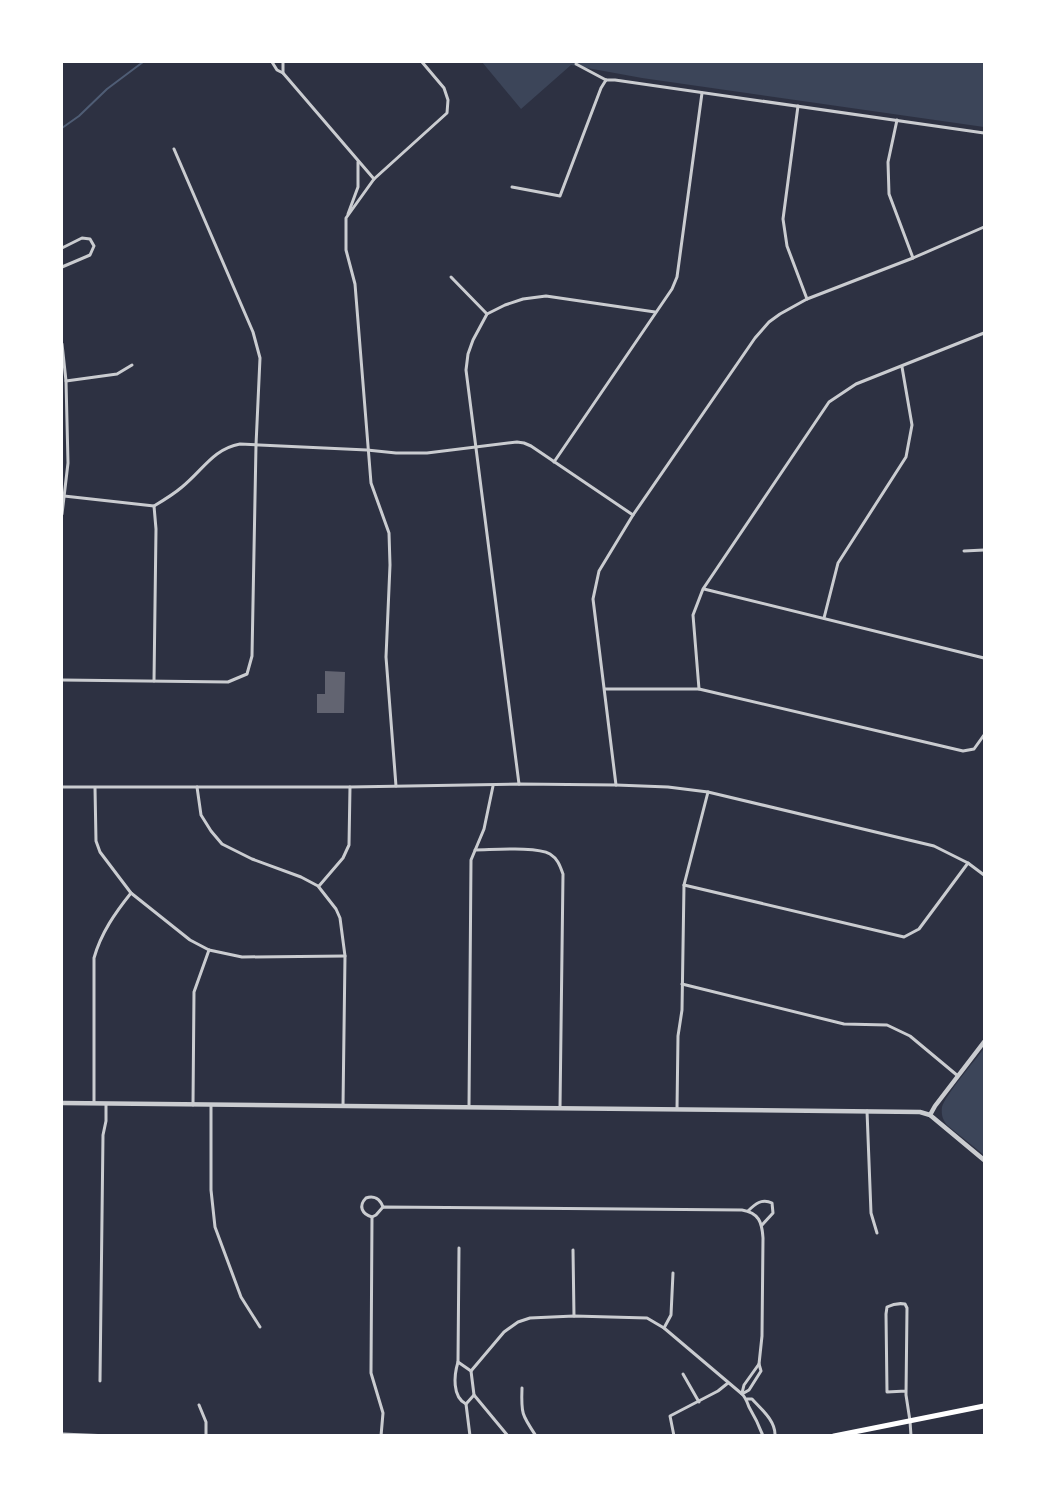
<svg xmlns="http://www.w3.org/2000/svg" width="1046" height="1497" font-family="'Public Sans',sans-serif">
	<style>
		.green { fill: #3c4559 }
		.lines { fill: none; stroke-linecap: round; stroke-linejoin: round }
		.stream { stroke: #4f5d75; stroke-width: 2 }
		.building { fill: #626471 }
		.minor { stroke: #caccd0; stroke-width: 3 }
		.tertiary { stroke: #caccd0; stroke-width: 4.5 }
		.primary { stroke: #fff; stroke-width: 5 }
	</style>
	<rect width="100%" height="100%" fill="#2d3142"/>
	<g class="green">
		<path d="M482,62h502v65l-342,-49 -71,-13 -50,44z"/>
		<path d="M984,1048v107l-37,-30c-4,-5 -6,-10 -5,-18 4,-13 33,-46 42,-59z"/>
	</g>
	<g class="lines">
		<path class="stream" d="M62,128l17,-12 28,-27 36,-27"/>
	</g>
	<path class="building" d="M325,671l20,1 -1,41h-27v-19h8z"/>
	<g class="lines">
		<g class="minor">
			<path d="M272,62l5,8 6,3"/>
			<path d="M283,62v11l91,106"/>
			<path d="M576,64l30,16"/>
			<path d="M606,80h9l369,53"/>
			<path d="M798,106l-15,113 4,27 20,53"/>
			<path d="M897,120l-9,42 1,32 24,64"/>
			<path d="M512,187l48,9 41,-108 5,-8"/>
			<path d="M348,214l10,-27v-25"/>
			<path d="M62,248l20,-10 8,1 4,7 -4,9 -28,12"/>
			<path d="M451,277l36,37"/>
			<path d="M62,344l4,37 2,82 -6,51"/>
			<path d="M66,381l51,-7 15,-9"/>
			<path d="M554,462l118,-173 5,-12 25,-184"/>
			<path d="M64,496l90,10c10,-6 20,-12 28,-19 21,-17 31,-38 58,-43l127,6 29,3h31l90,-11 7,1 7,3 102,69"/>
			<path d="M964,551l20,-1"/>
			<path d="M704,589l280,69"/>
			<path d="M824,618l14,-55 68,-106 6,-32 -10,-58"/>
			<path d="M62,680l166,2 19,-8 5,-18 4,-211 4,-87 -7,-26 -79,-183"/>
			<path d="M154,681l2,-152 -2,-23"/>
			<path d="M605,689h94l264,62 11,-2 10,-14"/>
			<path d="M699,689l-6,-74 10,-26 126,-187 27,-18 128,-51"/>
			<path d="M519,784l-53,-414 2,-16 5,-14 14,-26 18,-9 18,-6 23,-3 109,16"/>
			<path d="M616,785l-23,-186 6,-28 34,-56 122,-177 14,-16 11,-8 27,-15 106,-41 71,-31"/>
			<path d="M396,786l-10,-129 4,-92 -1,-32 -18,-50 -16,-199 -9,-34v-32l28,-39 73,-66 1,-13 -4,-12 -22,-26"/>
			<path d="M62,787h288l169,-3 97,1 52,2 40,5 226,54 34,17 16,12"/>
			<path d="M197,787l4,28 10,16 11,13 30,15 49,18 17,9 18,23 4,9 5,38 -2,150"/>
			<path d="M95,788l1,53 4,11 31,41 59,47 19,10 33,7 103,-1"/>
			<path d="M475,850c17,0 62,-4 75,4 8,5 10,12 13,20l-3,234"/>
			<path d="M684,885l220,52 15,-8 49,-66"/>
			<path d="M319,886l24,-28 6,-13 1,-58"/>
			<path d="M682,984l162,40 43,1 23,11 48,40"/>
			<path d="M94,1102v-144c7,-25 21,-45 37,-65"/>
			<path d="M193,1105l1,-113 15,-42"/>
			<path d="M211,1105v85l4,37 26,70 19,30"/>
			<path d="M469,1107l2,-247 13,-31 9,-43"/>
			<path d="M677,1109l1,-73 4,-26 2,-125 24,-93"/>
			<path d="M867,1111l4,102 6,20"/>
			<path d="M748,1211c7,-7 14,-13 24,-8l1,10 -11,12"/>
			<path d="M372,1217c-10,-3 -14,-11 -6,-19 8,-3 14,1 17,9"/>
			<path d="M459,1248l-1,114 13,9 3,24 -8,9 4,32"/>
			<path d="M573,1250l1,66"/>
			<path d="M664,1328l7,-13 2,-42"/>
			<path d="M458,1362c-4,13 -6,35 8,42"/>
			<path d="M471,1371l33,-39 14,-10 12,-4 44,-2 73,2 17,10 78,66c4,4 5,8 7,13 6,10 10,18 14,29"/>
			<path d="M683,1374l16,28"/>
			<path d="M100,1381l3,-246 3,-14v-17"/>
			<path d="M522,1388c-1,26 0,27 14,48"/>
			<path d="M906,1391l-19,1 -1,-78 1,-7c6,-3 12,-4 18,-3l2,4 -1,87 4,26 1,15"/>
			<path d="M742,1393l2,-8 15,-21"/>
			<path d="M474,1395l34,41"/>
			<path d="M747,1399h5c9,10 24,22 23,37"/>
			<path d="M199,1405l7,17v14"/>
			<path d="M62,1434l48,2"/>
			<path d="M381,1436l2,-23 -12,-40 1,-156 4,-2 7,-8 359,3c17,3 20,12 21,28l-1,98 -3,28 2,7 -12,19 -7,4"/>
			<path d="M674,1436l-4,-20 48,-25 10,-8"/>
		</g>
		<g class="tertiary">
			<path d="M62,1103l858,9 10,3 54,45"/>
			<path d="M930,1115l5,-9 49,-64"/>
		</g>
		<path class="primary" d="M834,1436l150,-30"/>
	</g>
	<rect width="1046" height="1497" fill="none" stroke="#ffffff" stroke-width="126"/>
</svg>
